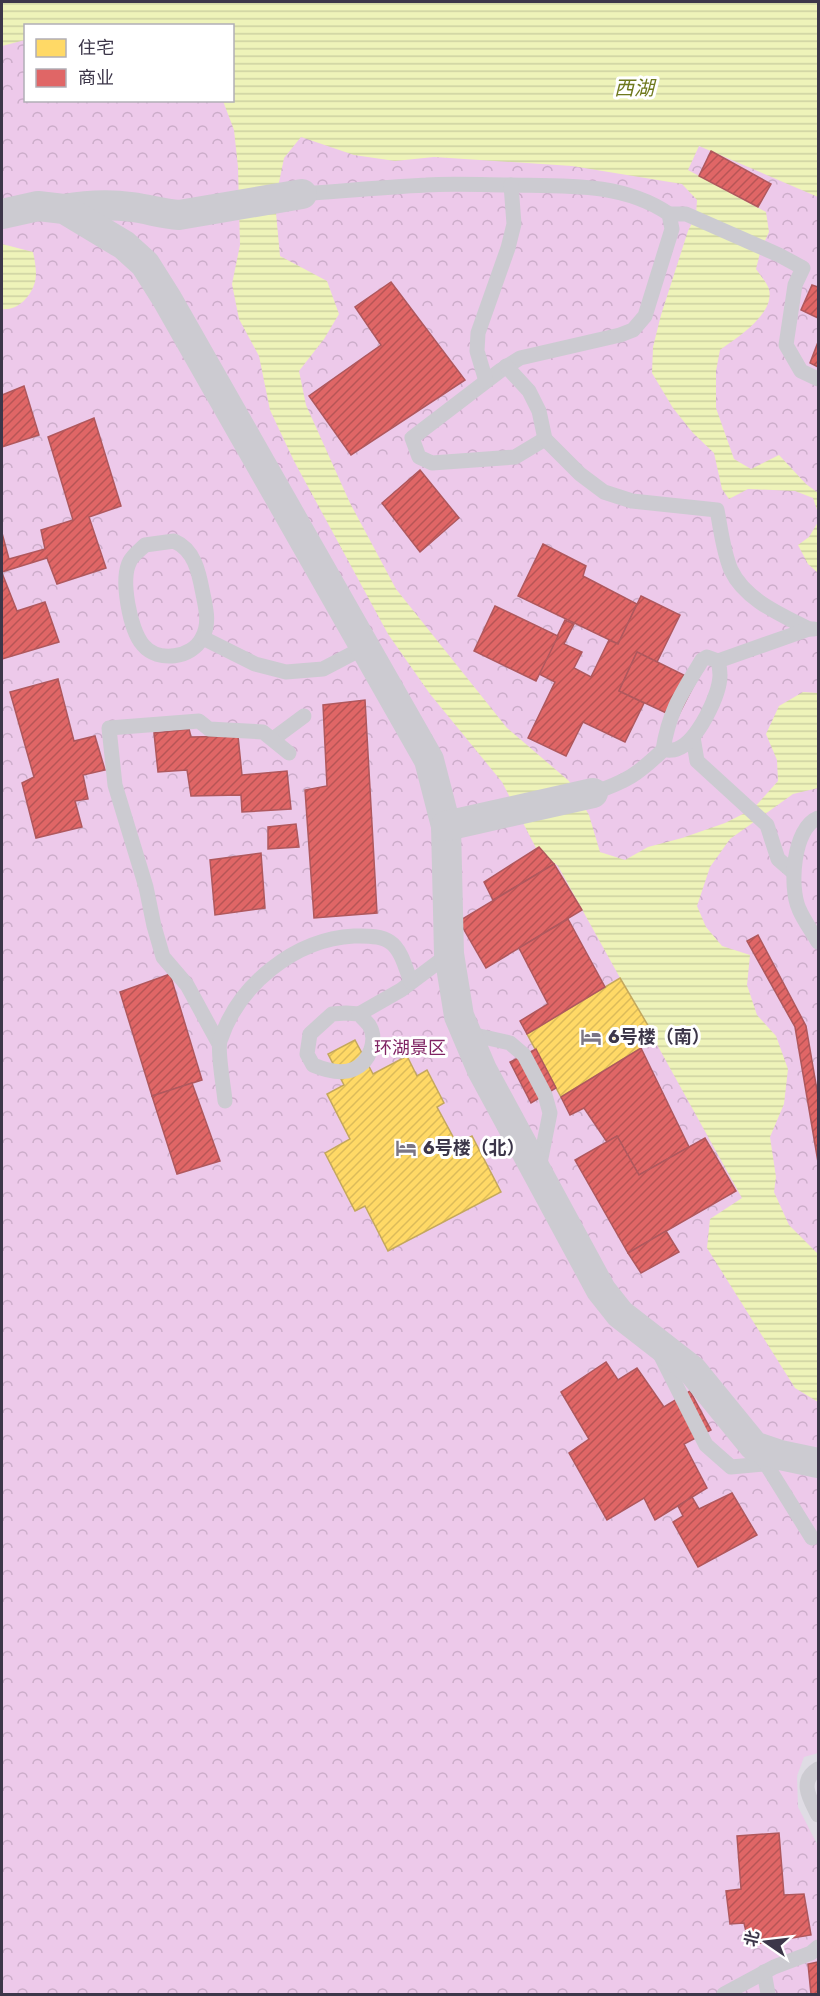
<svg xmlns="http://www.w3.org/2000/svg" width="820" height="1996" font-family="Rubik,'Noto Sans SC',sans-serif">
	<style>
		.forest { fill: url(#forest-crowns); fill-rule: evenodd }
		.parking { fill: #dfdce4 }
		.water { fill: url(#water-rules) }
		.homes { fill: url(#homes-hatch); stroke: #c4a85d; stroke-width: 1.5 }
		.shops { fill: url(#shops-hatch); stroke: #af585d; stroke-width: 1.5 }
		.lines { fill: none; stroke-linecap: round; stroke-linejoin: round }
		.lane { stroke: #cccbd1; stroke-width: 15 }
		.street { stroke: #cccbd1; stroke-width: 30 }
		.labels { text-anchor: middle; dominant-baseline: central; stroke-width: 6; stroke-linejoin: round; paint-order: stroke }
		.poi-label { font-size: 18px; font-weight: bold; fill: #3c3649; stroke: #fff; text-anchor: start }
		.park-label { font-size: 18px; fill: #802464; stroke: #fff }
		.water-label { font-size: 20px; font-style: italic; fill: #6f791e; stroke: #fff }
	</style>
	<defs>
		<pattern id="forest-crowns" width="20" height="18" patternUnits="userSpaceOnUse" patternTransform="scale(1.5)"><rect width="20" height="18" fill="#edc9ea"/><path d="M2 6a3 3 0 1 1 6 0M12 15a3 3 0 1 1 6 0" fill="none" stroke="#ccadca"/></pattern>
		<pattern id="water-rules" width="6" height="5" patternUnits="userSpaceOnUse" patternTransform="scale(1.5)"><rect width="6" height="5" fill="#eef3b9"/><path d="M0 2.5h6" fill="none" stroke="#cdd1a1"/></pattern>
		<pattern id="homes-hatch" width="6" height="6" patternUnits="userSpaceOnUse" patternTransform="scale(1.5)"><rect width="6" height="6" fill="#ffd966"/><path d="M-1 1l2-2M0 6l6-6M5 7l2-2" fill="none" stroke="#dbbb5a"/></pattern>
		<pattern id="shops-hatch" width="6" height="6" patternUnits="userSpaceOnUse" patternTransform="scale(1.5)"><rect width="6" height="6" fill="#e06666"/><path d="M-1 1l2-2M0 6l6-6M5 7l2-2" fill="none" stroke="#b75556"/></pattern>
	</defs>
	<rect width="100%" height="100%" fill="#eeebf2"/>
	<path class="forest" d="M2,2h816v1992h-816zM26,26h206v74h-206z"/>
	<path class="parking" d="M818,1753v93l-20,-39 -1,-31 7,-19z"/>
	<g class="water">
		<path d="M2,2h816v195l-119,-51 -11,24 78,42 3,20 -8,17 -5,20c4,6 11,14 13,20 6,25 -32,49 -49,61l-4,21v37l18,51 17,10 28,-14 27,29 12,9v20l-5,-15 -18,-7 -47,-2 -19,10 -7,-10 -8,-36 -21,-20 -20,-25 -21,-35 1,-26 8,-32 27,-84 8,-16 1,-15 -15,-16 -110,-18 -138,-9 -39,4 -41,-6 -53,-18 -17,21 -9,44 5,54 47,25 12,33 -15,25 -25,32 7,34 44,98 46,86 111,139 62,53 20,34 11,37 25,8 23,-13 34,-9 43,-15 28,-14 25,-28 -1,-21 -11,-26 13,-28 24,-14 15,1v95l-25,6 -63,45 -20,28 -13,39 9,21 16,19 28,9 -3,30 10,30 19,21 12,33 -4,35 -14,33 6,40 -2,15 15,33 29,29v148l-23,-14 -88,-140 3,-29 32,-21 -184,-332 -22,-18 -34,-66 -72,-88 -42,-60 -94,-173 -24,-51 -11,-54 -20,-37 -7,-35 8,-39 -2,-78 -4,-37 -11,-29 9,-1v-74h-206l-1,14 -23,6z"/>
		<path d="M2,244l31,8c2,10 5,23 1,33 -5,14 -18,26 -32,24z"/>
		<path d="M818,522v51l-10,-9 -10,-19 11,-8z"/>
	</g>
	<g class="homes">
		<path d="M620,978l36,61 -95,58 -34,-63z"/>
		<path d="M355,1040l18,34 34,-18 10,20 10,-6 17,33 -7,4 20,37 15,-8 29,56 -113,59 -23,-45 -10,5 -30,-58 25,-14 -23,-45 17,-9 -16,-31z"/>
	</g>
	<g class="shops">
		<path d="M711,151l60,33 -13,23 -59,-31z"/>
		<path d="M391,282l74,98 -114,75 -42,-59 72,-51 -26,-38z"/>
		<path d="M812,285l6,2v31l-17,-8z"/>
		<path d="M818,342v25l-8,-4z"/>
		<path d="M24,386l15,49 -37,12v-52z"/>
		<path d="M94,418l27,88 -32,11 17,51 -49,16 -10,-26 -45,14v-39l7,26 36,-10 -4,-19 32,-10 -25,-83z"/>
		<path d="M420,470l39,48 -39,34 -38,-49z"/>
		<path d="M543,544l43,22 -3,10 54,28 -19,40 -100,-48z"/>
		<path d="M2,573l15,38 28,-9 14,40 -57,17z"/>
		<path d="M641,596l39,19 -23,47 -20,-10 -18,39 25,12 -19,39 -42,-20 -17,34 -38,-18 27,-56 -16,-8 26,-54 9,4 -10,20 18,8 -8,16 17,9 18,-37 9,4z"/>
		<path d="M495,606l63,30 -22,45 -62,-30z"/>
		<path d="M637,652l59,29 -19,37 -58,-27z"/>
		<path d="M58,679l16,62 21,-5 10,34 -22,5 5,24 -13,2 7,26 -46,11 -14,-55 12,-6 -24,-85z"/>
		<path d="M365,700l12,213 -63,5 -9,-128 22,-4 -4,-81z"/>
		<path d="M189,729l2,8 47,-1 4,39 45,-4 4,38 -49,3 -1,-17 -50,1 -4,-26 -29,2 -4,-39z"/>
		<path d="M296,824l3,23 -31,2v-22z"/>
		<path d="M539,847l15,17 -61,36 -9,-18z"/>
		<path d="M261,853l4,55 -50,7 -5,-55z"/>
		<path d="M554,864l28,46 -96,58 -27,-47z"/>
		<path d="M568,919l37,68 -78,47 -7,-13 28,-17 -29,-56z"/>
		<path d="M758,935l48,91 12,70v66l-23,-135 -48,-86z"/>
		<path d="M170,974l32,106 -50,16 -32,-104z"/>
		<path d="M641,1048l48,99 -50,28 -22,-39 -10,6 -23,-34 -14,7 -9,-18z"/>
		<path d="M536,1049l20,39 -25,15 -21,-41z"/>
		<path d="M192,1083l28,78 -43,13 -25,-78z"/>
		<path d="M617,1136l22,39 66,-37 31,53 -108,62 -53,-93z"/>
		<path d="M666,1231l13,21 -38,21 -13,-20z"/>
		<path d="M606,1362l12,18 19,-12 27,39 26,-16 21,39 -27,14 23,44 -52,32 -11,-22 -37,22 -38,-67 20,-14 -28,-47z"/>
		<path d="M732,1493l25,42 -59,32 -25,-45 10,-6 -5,-10 14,-9 7,12z"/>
		<path d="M779,1833l5,62 20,-1 7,41 -62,10 -5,-22 -14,1 -4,-33 15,-2 -4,-53z"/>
		<path d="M818,1962v32h-7l-3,-30z"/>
	</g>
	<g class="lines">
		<g class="lane">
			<path d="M302,194c41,-3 83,-7 124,-9 28,-2 55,0 83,0 55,1 113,-3 160,29l3,15 -27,87 -12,14 -13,5 -100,23 -19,12 -89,68 7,19 13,6 83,-6 30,-18"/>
			<path d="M669,214h17l93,41 24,13 -8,17 -9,60 15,26 17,8"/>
			<path d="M506,366l23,25 10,20 6,28 35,35 24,18 28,9 85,9c4,20 6,41 14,60 14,30 51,45 78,59"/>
			<path d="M486,381l-9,-30 1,-18 30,-85 6,-24 -3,-39"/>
			<path d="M174,541c21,9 25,32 29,53 3,15 7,30 -1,44 -10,20 -44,25 -59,7 -13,-15 -23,-66 -13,-84 3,-6 10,-11 15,-16z"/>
			<path d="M203,638l52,26 31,8 37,-3 42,-22"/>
			<path d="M718,661l91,-32h5"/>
			<path d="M693,737l4,24 70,64 11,34 15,13"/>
			<path d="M273,739l31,-23"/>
			<path d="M593,793c34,-12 44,-18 70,-43 5,0 10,1 14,-1 20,-7 43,-54 43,-74 0,-5 -1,-10 -2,-14l-11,-4 -5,3c-20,33 -33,51 -39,90"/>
			<path d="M818,818c-25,10 -29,69 -19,91 5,12 13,22 19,33"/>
			<path d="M346,1013l13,1c3,4 7,7 10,11 9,14 1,37 -15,44 -13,6 -29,1 -41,-4l-6,-11 3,-20 22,-20z"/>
			<path d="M359,1014l42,-24 48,-36"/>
			<path d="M466,1033l44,10 14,12 21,40 5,18 -11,55"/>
			<path d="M219,1044l-32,-59 -24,-28 -9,-31 -8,-39 -31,-102 -6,-57 90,-7 10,8 54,3 26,21"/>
			<path d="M225,1101c-1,-13 -8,-49 -5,-60 18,-56 75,-102 134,-105 11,0 27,-1 36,6 12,8 16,28 21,40"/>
			<path d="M659,1352l47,93 25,22 34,-3 12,-7"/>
			<path d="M761,1456l51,82"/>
			<path d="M818,1769c-20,12 -8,30 0,46"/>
			<path d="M764,1972l4,22"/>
			<path d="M724,1994l50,-27 37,-14 7,-6"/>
		</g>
		<g class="street">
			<path d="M64,209c23,-4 45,-5 68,-2 16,2 31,7 47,8l123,-21"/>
			<path d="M2,214l36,-8 26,3 60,36 21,19 22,35 262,461 17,66 3,128 10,62 23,54 119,220 19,24 72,56 62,76 26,9 38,8"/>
			<path d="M446,826l147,-33"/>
		</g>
	</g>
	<defs>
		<g id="hotel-bare" transform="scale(1.62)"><path d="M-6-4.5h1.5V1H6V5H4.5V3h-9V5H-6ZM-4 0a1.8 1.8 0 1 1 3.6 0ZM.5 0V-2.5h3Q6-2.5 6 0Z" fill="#7a7584" stroke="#fff" stroke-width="2.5" paint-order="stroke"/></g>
	</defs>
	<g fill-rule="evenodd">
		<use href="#hotel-bare" x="591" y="1037"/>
		<use href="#hotel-bare" x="406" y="1148"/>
	</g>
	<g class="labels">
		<g class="poi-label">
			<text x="608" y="1037">6号楼（南）</text>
			<text x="423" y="1148">6号楼（北）</text>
		</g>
		<g class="park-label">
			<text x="410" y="1048">环湖景区</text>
		</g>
		<g class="water-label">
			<text x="634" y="88">西湖</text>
		</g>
	</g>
	<rect width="820" height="1996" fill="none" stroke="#3c3649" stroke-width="6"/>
	<rect x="24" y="24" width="210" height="78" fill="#ffffff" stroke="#b1afb6" stroke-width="1.5"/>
	<rect x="36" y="39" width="30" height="18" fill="#ffd966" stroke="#b1afb6" stroke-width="1.5"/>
	<text x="78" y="54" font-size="18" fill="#3c3649">住宅</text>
	<rect x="36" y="69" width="30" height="18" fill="#e06666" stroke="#b1afb6" stroke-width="1.5"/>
	<text x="78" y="84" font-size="18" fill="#3c3649">商业</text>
	<g transform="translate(766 1942) rotate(284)" stroke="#ffffff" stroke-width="4.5" paint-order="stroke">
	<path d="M0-4.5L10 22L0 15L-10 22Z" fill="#3c3649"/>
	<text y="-9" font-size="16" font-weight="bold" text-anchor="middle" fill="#3c3649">北</text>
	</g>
</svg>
